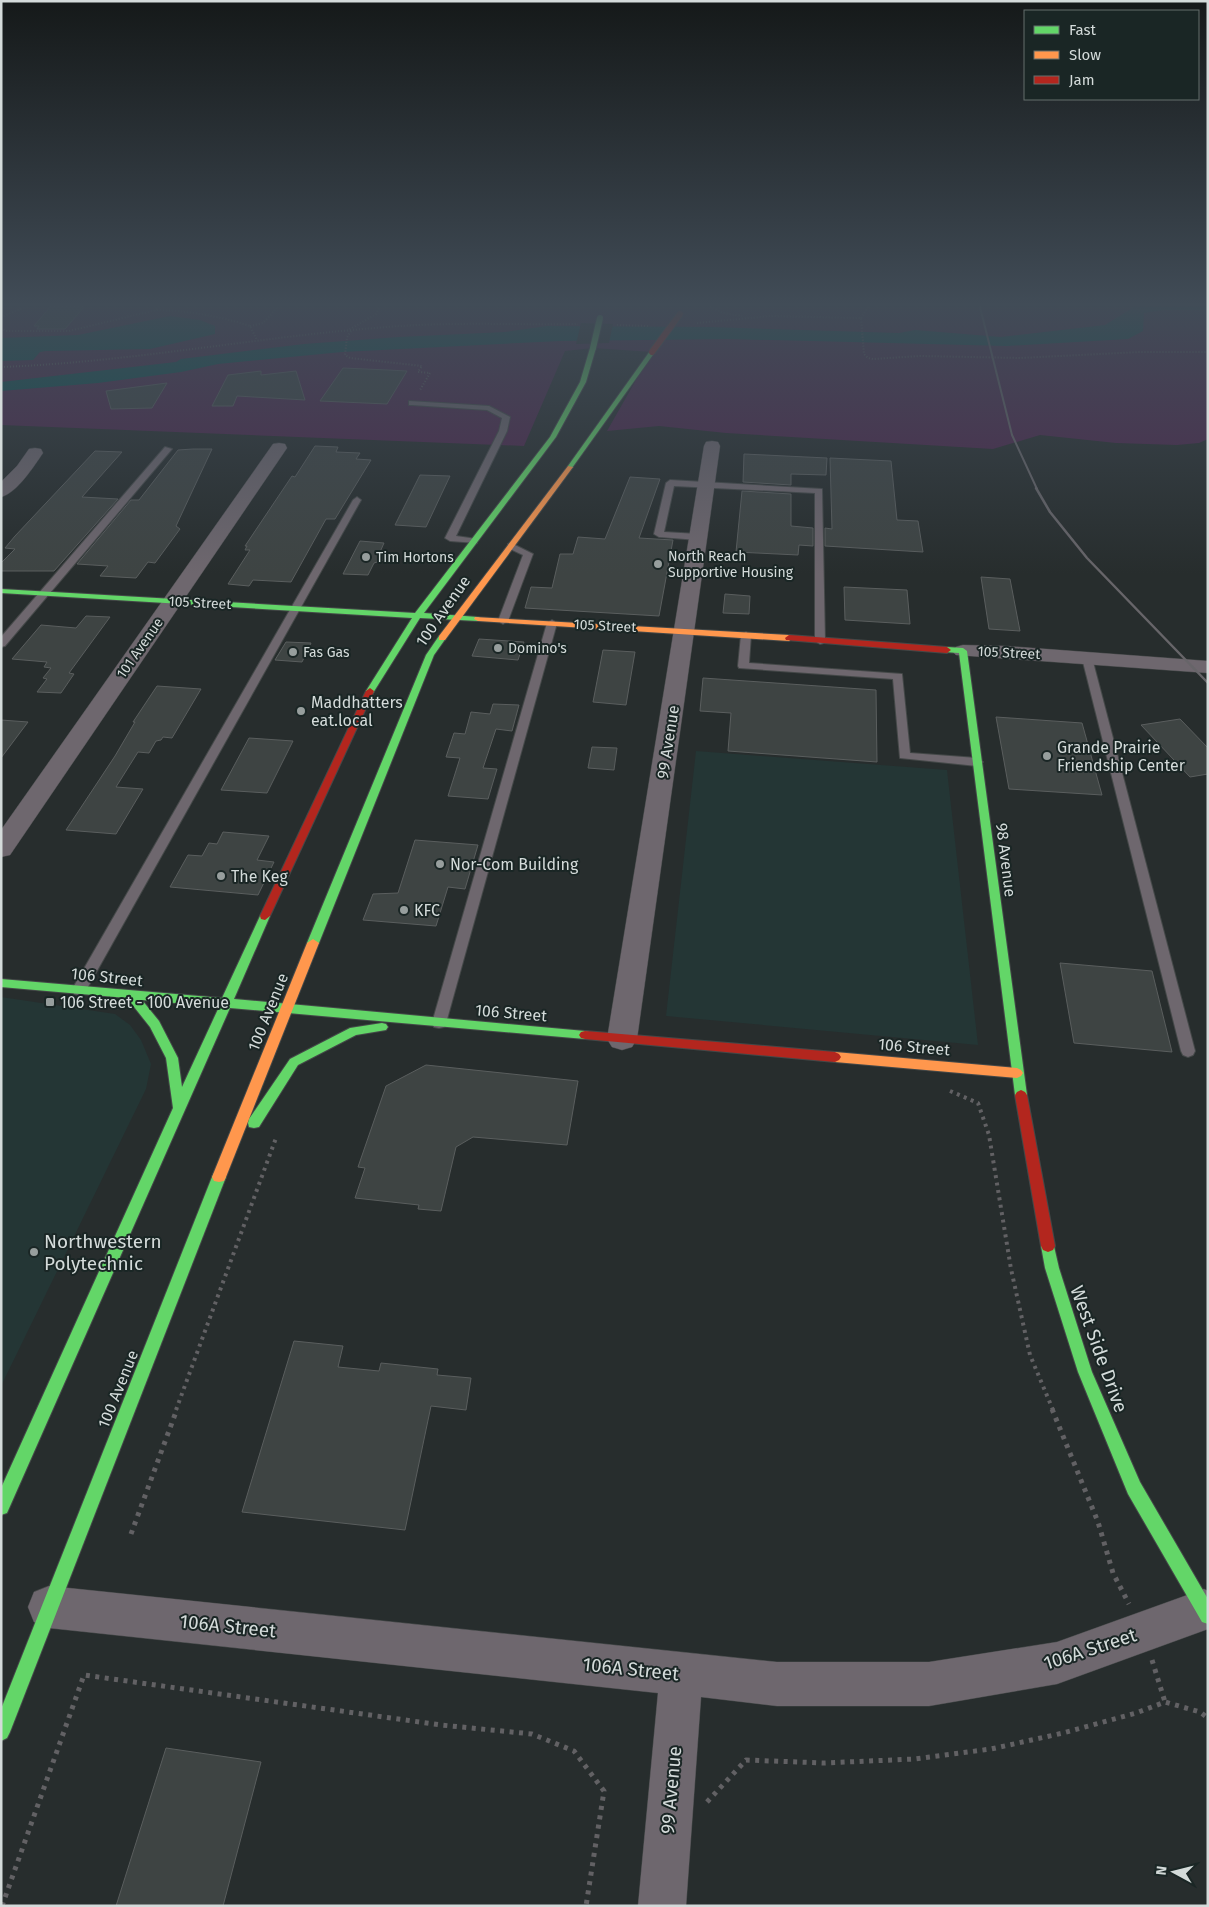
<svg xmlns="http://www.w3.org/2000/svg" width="1209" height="1907" font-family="'Fira Sans',sans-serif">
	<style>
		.built { fill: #243635 }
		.green { fill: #4d264c }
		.water { fill: #04504f }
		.pier { fill: #272d2d }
		.building { fill: #3e4443; stroke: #5a5e5e }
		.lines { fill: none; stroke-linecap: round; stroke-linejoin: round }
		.lane-casing { stroke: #444848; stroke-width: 2 }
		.street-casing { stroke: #444848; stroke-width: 1 }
		.fast-casing { stroke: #444848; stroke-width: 2 }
		.slow-casing { stroke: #444848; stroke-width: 2 }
		.jam-casing { stroke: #444848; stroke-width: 2 }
		.path-far2 { stroke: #626164; stroke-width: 2; stroke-dasharray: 1 2; stroke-linecap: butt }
		.path-far1 { stroke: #626164; stroke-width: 4; stroke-dasharray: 3 4.5; stroke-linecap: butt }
		.path { stroke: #626164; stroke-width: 5; stroke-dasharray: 4 5.5; stroke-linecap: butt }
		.lane { fill: #6e676e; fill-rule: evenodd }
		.street { fill: #6e676e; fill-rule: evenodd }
		.fast { fill: #63d668; fill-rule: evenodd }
		.slow { fill: #ff974d; fill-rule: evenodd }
		.jam { fill: #b3261e; fill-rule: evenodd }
		.rail-far1 { stroke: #676569; stroke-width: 2 }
		.rail { stroke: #676569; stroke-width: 2.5 }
		.fast-bridge-casing { stroke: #444848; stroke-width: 8; stroke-linecap: butt }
		.jam-bridge-casing { stroke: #444848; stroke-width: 8; stroke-linecap: butt }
		.fast-bridge { stroke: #63d668; stroke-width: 6 }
		.jam-bridge { stroke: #b3261e; stroke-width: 6 }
		.poi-dot { fill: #979e9d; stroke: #1a2625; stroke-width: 2 }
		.labels { text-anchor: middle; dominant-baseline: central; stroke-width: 4; stroke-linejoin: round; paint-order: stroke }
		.far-poi-label { font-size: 14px; fill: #d4dbda; stroke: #1a2625; text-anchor: start }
		.far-street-label { font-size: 14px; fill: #d4dbda; stroke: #1a2625 }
		.street-label { font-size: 16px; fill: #d4dbda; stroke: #1a2625 }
		.poi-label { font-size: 16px; fill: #d4dbda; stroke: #1a2625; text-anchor: start }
		.near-poi-label { font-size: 19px; fill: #d4dbda; stroke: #1a2625; text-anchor: start }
		.near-street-label { font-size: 19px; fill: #d4dbda; stroke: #1a2625 }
	</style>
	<rect width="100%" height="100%" fill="#272d2d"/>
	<g class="built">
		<path d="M696,751l251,19 31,275 -312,-29z"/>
		<path d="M1,997l114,17 15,11 11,15 10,24 -5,25 -145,297z"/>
	</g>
	<path class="green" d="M1,307h1207v132l-9,4 -22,2 -61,-2 -76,-8 -47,14 -267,-16 -67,-7 -52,5 45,-79 -59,-4 -28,3 -41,95 -523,-21z"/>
	<g class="water">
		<path d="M1134,307h74v3h-44l-20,3 -1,18 -15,8 -121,7 -279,-7 -168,2 -218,11 -124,12 -37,8 -83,11 -97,8v-9l175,-20 5,-3 123,-15 95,-7 106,-5 42,-6 163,1 189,6 16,-3 86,7 104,-12z"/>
		<path d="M170,316l30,4 15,6v8l-65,15 -104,2 -6,1 -7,8 -32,1v-23l77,-3z"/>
	</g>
	<path class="pier" d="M581,323l32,1 -4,19 -33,1z"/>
	<g class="building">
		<path d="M50,307h34l-19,22h-28l2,-3h-5z"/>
		<path d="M343,368l45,2 19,1 -20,33 -67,-3z"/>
		<path d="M261,371v4l35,-4 9,29 -68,-4 -4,10h-21l16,-31z"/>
		<path d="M167,383l-15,25 -41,1 -5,-18z"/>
		<path d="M315,446l23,1 -2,5 24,1 -4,6 15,1 -36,59h-9l-35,63 -38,-2 -4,6 -21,-2 22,-34h-5l2,-4h-2l47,-70 3,1z"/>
		<path d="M193,449h19l-36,77 4,3 -25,34 -7,-1 -12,16 -36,-2 8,-10 -31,-2 54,-64h8l39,-50z"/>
		<path d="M95,451l27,1 -40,45 36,2 -64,72h-53v-8l14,-14 -10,-1 10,-12z"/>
		<path d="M744,454l83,4 -1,17 -35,-1v11l-48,-3z"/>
		<path d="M830,458l61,3 6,59 21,1 5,31 -98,-6v-18l7,1z"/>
		<path d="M420,475l30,1 -24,51 -31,-2z"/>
		<path d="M630,477l30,2 -21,59 34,2 -14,76 -134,-8 6,-21 21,1 8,-34h13l5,-17 27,2z"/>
		<path d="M742,491l49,3v32l22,2v18l-14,-1 -1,10 -62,-3z"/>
		<path d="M360,541l24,2 -4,9 10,6 -16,5 -6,12 -25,-1z"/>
		<path d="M981,577l29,2 10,52 -31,-2z"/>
		<path d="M844,587l63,3 3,34 -65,-4z"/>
		<path d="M725,594l25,2 -1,18 -26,-1z"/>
		<path d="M86,616l24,1 -41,56 5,1 -13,19 -24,-1 10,-13 -4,-1 8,-10 -7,-1 3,-5 -35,-3 29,-34 35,3z"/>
		<path d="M479,639l45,3 -6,18 -46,-4z"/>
		<path d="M286,642l25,1 -9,19 -27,-2z"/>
		<path d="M603,650l32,2 -9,53 -33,-3z"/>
		<path d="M703,678l173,12 1,72 -149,-11 3,-38 -31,-2z"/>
		<path d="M157,686l44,3 -29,49 -9,-1 -2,3 -5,1 -7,12 -11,-1 -22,35 27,2 -27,45 -50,-4 49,-74 20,-34h-2z"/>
		<path d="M493,704l26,1 -7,26 -16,-2 -13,39 14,1 -9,30 -40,-3 12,-38 -14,-1 8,-24 11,1 6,-22 19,2z"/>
		<path d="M996,717l86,6 20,72 -93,-6z"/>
		<path d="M1180,719l28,29v26l-18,3 -49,-52z"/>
		<path d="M1,720l27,2 -27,36z"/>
		<path d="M249,738l44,3 -26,52 -46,-3z"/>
		<path d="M592,747l25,1 -3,22 -26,-2z"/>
		<path d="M223,832l46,4 -12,24 17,2 -16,33 -88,-8 18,-32 14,1 7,-13 8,1z"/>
		<path d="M415,840l63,5 -13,44 -17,-2 -12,39 -73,-6 10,-26 25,-1z"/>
		<path d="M1060,963l92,8 20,81 -98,-9z"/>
		<path d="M426,1065l152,16 -11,64 -94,-8 -17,10 -15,64 -23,-2 1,-4 -64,-7 10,-30 -7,-1 28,-81z"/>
		<path d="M294,1341l49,5 -5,21 41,4 2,-8 57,6 -1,6 34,3 -5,32 -35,-4 -26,124 -163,-18z"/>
		<path d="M166,1748l95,14 -38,144h-107z"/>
	</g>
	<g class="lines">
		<g class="lane-casing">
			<g id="lane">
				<path d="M409,401l80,5 21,11 -3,14 -51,105 21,3v4l-27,-2 -5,-3 54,-107 3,-13 -15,-8 -75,-5h-3z"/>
				<path d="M165,447l7,2 -167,197 -4,1v-10z"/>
				<path d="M670,480l152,9 3,152 -1,2 -4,1 -5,-3v-148l-141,-7 -10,46 34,2 5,3 -5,3 -39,-3 -5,-3 12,-51z"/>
				<path d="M357,497l4,3 -277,494 -5,1 -5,-1 -2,-4 2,-4 279,-486z"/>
				<path d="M511,543l22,11 -25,67 -5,3 -5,-3 25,-66 -15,-7v-4z"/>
				<path d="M552,620l5,3 -111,400 -2,4 -5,1 -5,-1 -2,-4 115,-400z"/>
				<path d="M746,632l5,3 -2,28 153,11 8,79 67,5 6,4 -6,4 -77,-8 -7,-79 -154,-11 -1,-2 3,-31z"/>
				<path d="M1087,655l5,3 103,393 -2,4 -5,2 -5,-2 -2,-4 -99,-393z"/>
			</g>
		</g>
		<g class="street-casing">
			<g id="street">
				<path d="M712,441l6,1 2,4 -83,593 -5,8 -10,3 -10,-3 -5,-8 97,-593 2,-4z"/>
				<path d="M279,443l6,1 2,4 -277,407 -9,2v-27l272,-386z"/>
				<path d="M35,448l6,1 2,4c-9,13 -26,40 -42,44v-15l16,-16 12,-17z"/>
				<path d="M963,645l42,1 203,15v12l-252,-18 -4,-4 4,-4z"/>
				<path d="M49,1586l728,76h152l128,-20 147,-53 4,2v38l-151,55 -128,22h-152l-76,-9 -15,209h-48l20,-213 -609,-65 -15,-6 -6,-15 6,-15z"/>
			</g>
		</g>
		<g class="fast-casing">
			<g id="fast">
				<path d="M593,346l3,2 -10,34 -30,55 -132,176 54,4 4,2 -4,2 -58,-3 -47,75 -3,1 -4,-3 46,-73 -411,-25v-4l414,24 135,-176 30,-55 10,-34z"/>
				<path d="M650,351l5,1 -83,116h-4v-2z"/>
				<path d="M442,635l4,3 -12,17 -115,288 -6,4 -4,-1 -2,-3 119,-288 13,-19z"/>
				<path d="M947,647l16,1 4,3 60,444 -2,3 -4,2 -4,-2 -2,-3 -56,-442 -15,-1 -1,-2z"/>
				<path d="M265,912l5,4 -36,83 351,32 4,1 2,3 -2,3 -4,1 -355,-31 -223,505 -6,2v-27l172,-380 -7,-50 -16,-31 -23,-29 -126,-11v-8l221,19 38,-82zM142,1000l77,7 -37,80 -4,-29 -19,-37z"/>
				<path d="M382,1023l4,1 2,3 -2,3 -30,5 -58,30 -39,62 -5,1 -5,-1 -1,-4 1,-4 41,-60 60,-31z"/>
				<path d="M219,1172l5,1 2,4 -216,555 -3,6 -6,3v-32l211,-532 2,-4z"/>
				<path d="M1048,1240l5,2 6,26 33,104 48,110 68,117v25l-6,-2 -74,-128 -50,-122 -33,-104 -4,-22 2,-4z"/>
			</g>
		</g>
		<g class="slow-casing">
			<g id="slow">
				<path d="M568,466l5,1 -128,173h-6v-4z"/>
				<path d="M475,617l314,18 4,3 -4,3 -311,-20 -4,-2z"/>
				<path d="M313,939l6,4 -93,234 -2,4 -5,1 -5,-1 -2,-4 95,-234z"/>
				<path d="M835,1052l182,16 4,2 2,3 -2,3 -4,2 -182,-16 -4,-2 -2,-3 2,-3z"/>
			</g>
		</g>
		<g class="jam-casing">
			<g id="jam">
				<path d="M789,635l158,12 4,3 -4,3 -161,-13 -1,-2z"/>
				<path d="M370,688l4,3 -104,225 -5,4 -4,-1 -1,-3 106,-225z"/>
				<path d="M585,1031l250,21 4,2 2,3 -2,3 -4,2 -250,-23 -4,-1 -2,-3 2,-3z"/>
				<path d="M1021,1090l4,2 2,3 28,151 -2,4 -5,2 -5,-2 -2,-4 -26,-151 2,-3z"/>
			</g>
		</g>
		<g class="path-far2">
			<path d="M710,307l13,6 19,3"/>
			<path d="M157,310c32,1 62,6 93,16l7,14"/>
			<path d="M1,317l24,-10"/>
			<path d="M861,318l7,-11"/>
			<path d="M697,323l73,-7 91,2 3,36 4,4 5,1 47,-3 100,2 120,-6h68"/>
			<path d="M617,325l31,1"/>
			<path d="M250,326l13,-3 15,-16"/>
			<path d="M1,328l5,3h63l87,-21 4,-3"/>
			<path d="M347,331l29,-17 4,-7"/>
			<path d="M351,331l-4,6 -2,18 5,3 72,8 -4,6 12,1 -10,17"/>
			<path d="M1,367c134,-5 265,-32 399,-41 59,-4 119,-1 178,-2"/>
		</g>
		<g class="path-far1">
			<path d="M950,1091l28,12 11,32 22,134 19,86 23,55"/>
			<path d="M176,1410l100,-272"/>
		</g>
		<g class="path">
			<path d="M1052,1409l46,113 15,51 16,31"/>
			<path d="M131,1534l46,-125"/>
			<path d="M1152,1660l13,42"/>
			<path d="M707,1802l39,-42 77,3 92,-4 76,-10 72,-16 73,-20 29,-11 35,10 8,6"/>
			<path d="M2,1906l82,-231 357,50 91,9 42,17 30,40 -18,115"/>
		</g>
		<use href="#lane" class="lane"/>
		<use href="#street" class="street"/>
		<use href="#fast" class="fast"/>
		<use href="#slow" class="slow"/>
		<use href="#jam" class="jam"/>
		<path class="rail-far1" d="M980,307l32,128 25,54"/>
		<path class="rail" d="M1036,488l14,24 37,46 121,125"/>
		<g class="fast-bridge-casing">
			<path id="fast-bridge" d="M593,348l7,-30"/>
		</g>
		<g class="jam-bridge-casing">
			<path id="jam-bridge" d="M652,352l28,-38"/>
		</g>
		<use href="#fast-bridge" class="fast-bridge"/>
		<use href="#jam-bridge" class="jam-bridge"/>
	</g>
	<linearGradient id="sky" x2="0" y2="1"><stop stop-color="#151919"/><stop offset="0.53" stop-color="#414c57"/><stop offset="1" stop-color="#414c57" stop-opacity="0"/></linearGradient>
	<rect width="1209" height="574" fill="url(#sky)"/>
	<g class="poi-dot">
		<circle cx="366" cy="557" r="5"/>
		<circle cx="658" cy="564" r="5"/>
		<circle cx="498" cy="648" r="5"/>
		<circle cx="293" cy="652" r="5"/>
		<circle cx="301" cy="711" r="5"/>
		<circle cx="1047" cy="756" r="5"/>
		<circle cx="440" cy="864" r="5"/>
		<circle cx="221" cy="876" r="5"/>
		<circle cx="404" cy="910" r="5"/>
		<rect x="45" y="997" width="10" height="10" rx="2.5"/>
		<circle cx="34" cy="1252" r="5"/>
	</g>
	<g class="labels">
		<g class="far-poi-label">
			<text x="668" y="556">North Reach<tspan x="668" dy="16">Supportive Housing</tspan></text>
			<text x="376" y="557">Tim Hortons</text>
			<text x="508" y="648">Domino's</text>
			<text x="303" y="652">Fas Gas</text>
		</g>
		<g class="far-street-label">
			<text transform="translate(200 603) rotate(3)">105 Street</text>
			<text transform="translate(605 626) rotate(3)">105 Street</text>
			<text transform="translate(140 648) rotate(-55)">101 Avenue</text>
			<text transform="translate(1009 653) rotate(3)">105 Street</text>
		</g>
		<g class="street-label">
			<text transform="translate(443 611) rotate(-55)">100 Avenue</text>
			<text transform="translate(668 742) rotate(-81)">99 Avenue</text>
			<text transform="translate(1006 860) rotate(83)">98 Avenue</text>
			<text transform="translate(107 977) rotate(6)">106 Street</text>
			<text transform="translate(268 1012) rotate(-68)">100 Avenue</text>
			<text transform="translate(511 1013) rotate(5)">106 Street</text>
			<text transform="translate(914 1047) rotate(5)">106 Street</text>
			<text transform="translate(118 1389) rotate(-68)">100 Avenue</text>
		</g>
		<g class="poi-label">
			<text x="311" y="702">Maddhatters<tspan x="311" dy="18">eat.local</tspan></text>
			<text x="1057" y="747">Grande Prairie<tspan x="1057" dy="18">Friendship Center</tspan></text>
			<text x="450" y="864">Nor-Com Building</text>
			<text x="231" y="876">The Keg</text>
			<text x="414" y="910">KFC</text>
			<text x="60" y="1002">106 Street - 100 Avenue</text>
		</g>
		<g class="near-poi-label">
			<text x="44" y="1241">Northwestern<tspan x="44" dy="22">Polytechnic</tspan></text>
		</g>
		<g class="near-street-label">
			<text transform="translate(1099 1349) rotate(70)">West Side Drive</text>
			<text transform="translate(228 1626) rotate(6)">106A Street</text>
			<text transform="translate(1090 1649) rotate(-18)">106A Street</text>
			<text transform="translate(631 1669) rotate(6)">106A Street</text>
			<text transform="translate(671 1790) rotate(-85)">99 Avenue</text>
		</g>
	</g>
	<rect width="1209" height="1907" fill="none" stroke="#d4dbda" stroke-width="5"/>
	<rect x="1024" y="10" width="175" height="90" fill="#1a2625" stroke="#646e6d"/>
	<rect x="1034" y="26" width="25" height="8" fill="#63d668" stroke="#646e6d"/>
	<text x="1069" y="35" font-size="15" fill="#d4dbda">Fast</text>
	<rect x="1034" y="51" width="25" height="8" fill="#ff974d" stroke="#646e6d"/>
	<text x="1069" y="60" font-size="15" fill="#d4dbda">Slow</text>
	<rect x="1034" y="76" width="25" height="8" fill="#b3261e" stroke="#646e6d"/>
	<text x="1069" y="85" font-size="15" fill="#d4dbda">Jam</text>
	<g transform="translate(1174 1872) rotate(277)" stroke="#1a2625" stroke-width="4" paint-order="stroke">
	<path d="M0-4L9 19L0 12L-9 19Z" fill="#d4dbda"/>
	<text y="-8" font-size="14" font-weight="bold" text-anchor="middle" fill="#d4dbda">N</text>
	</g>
</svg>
